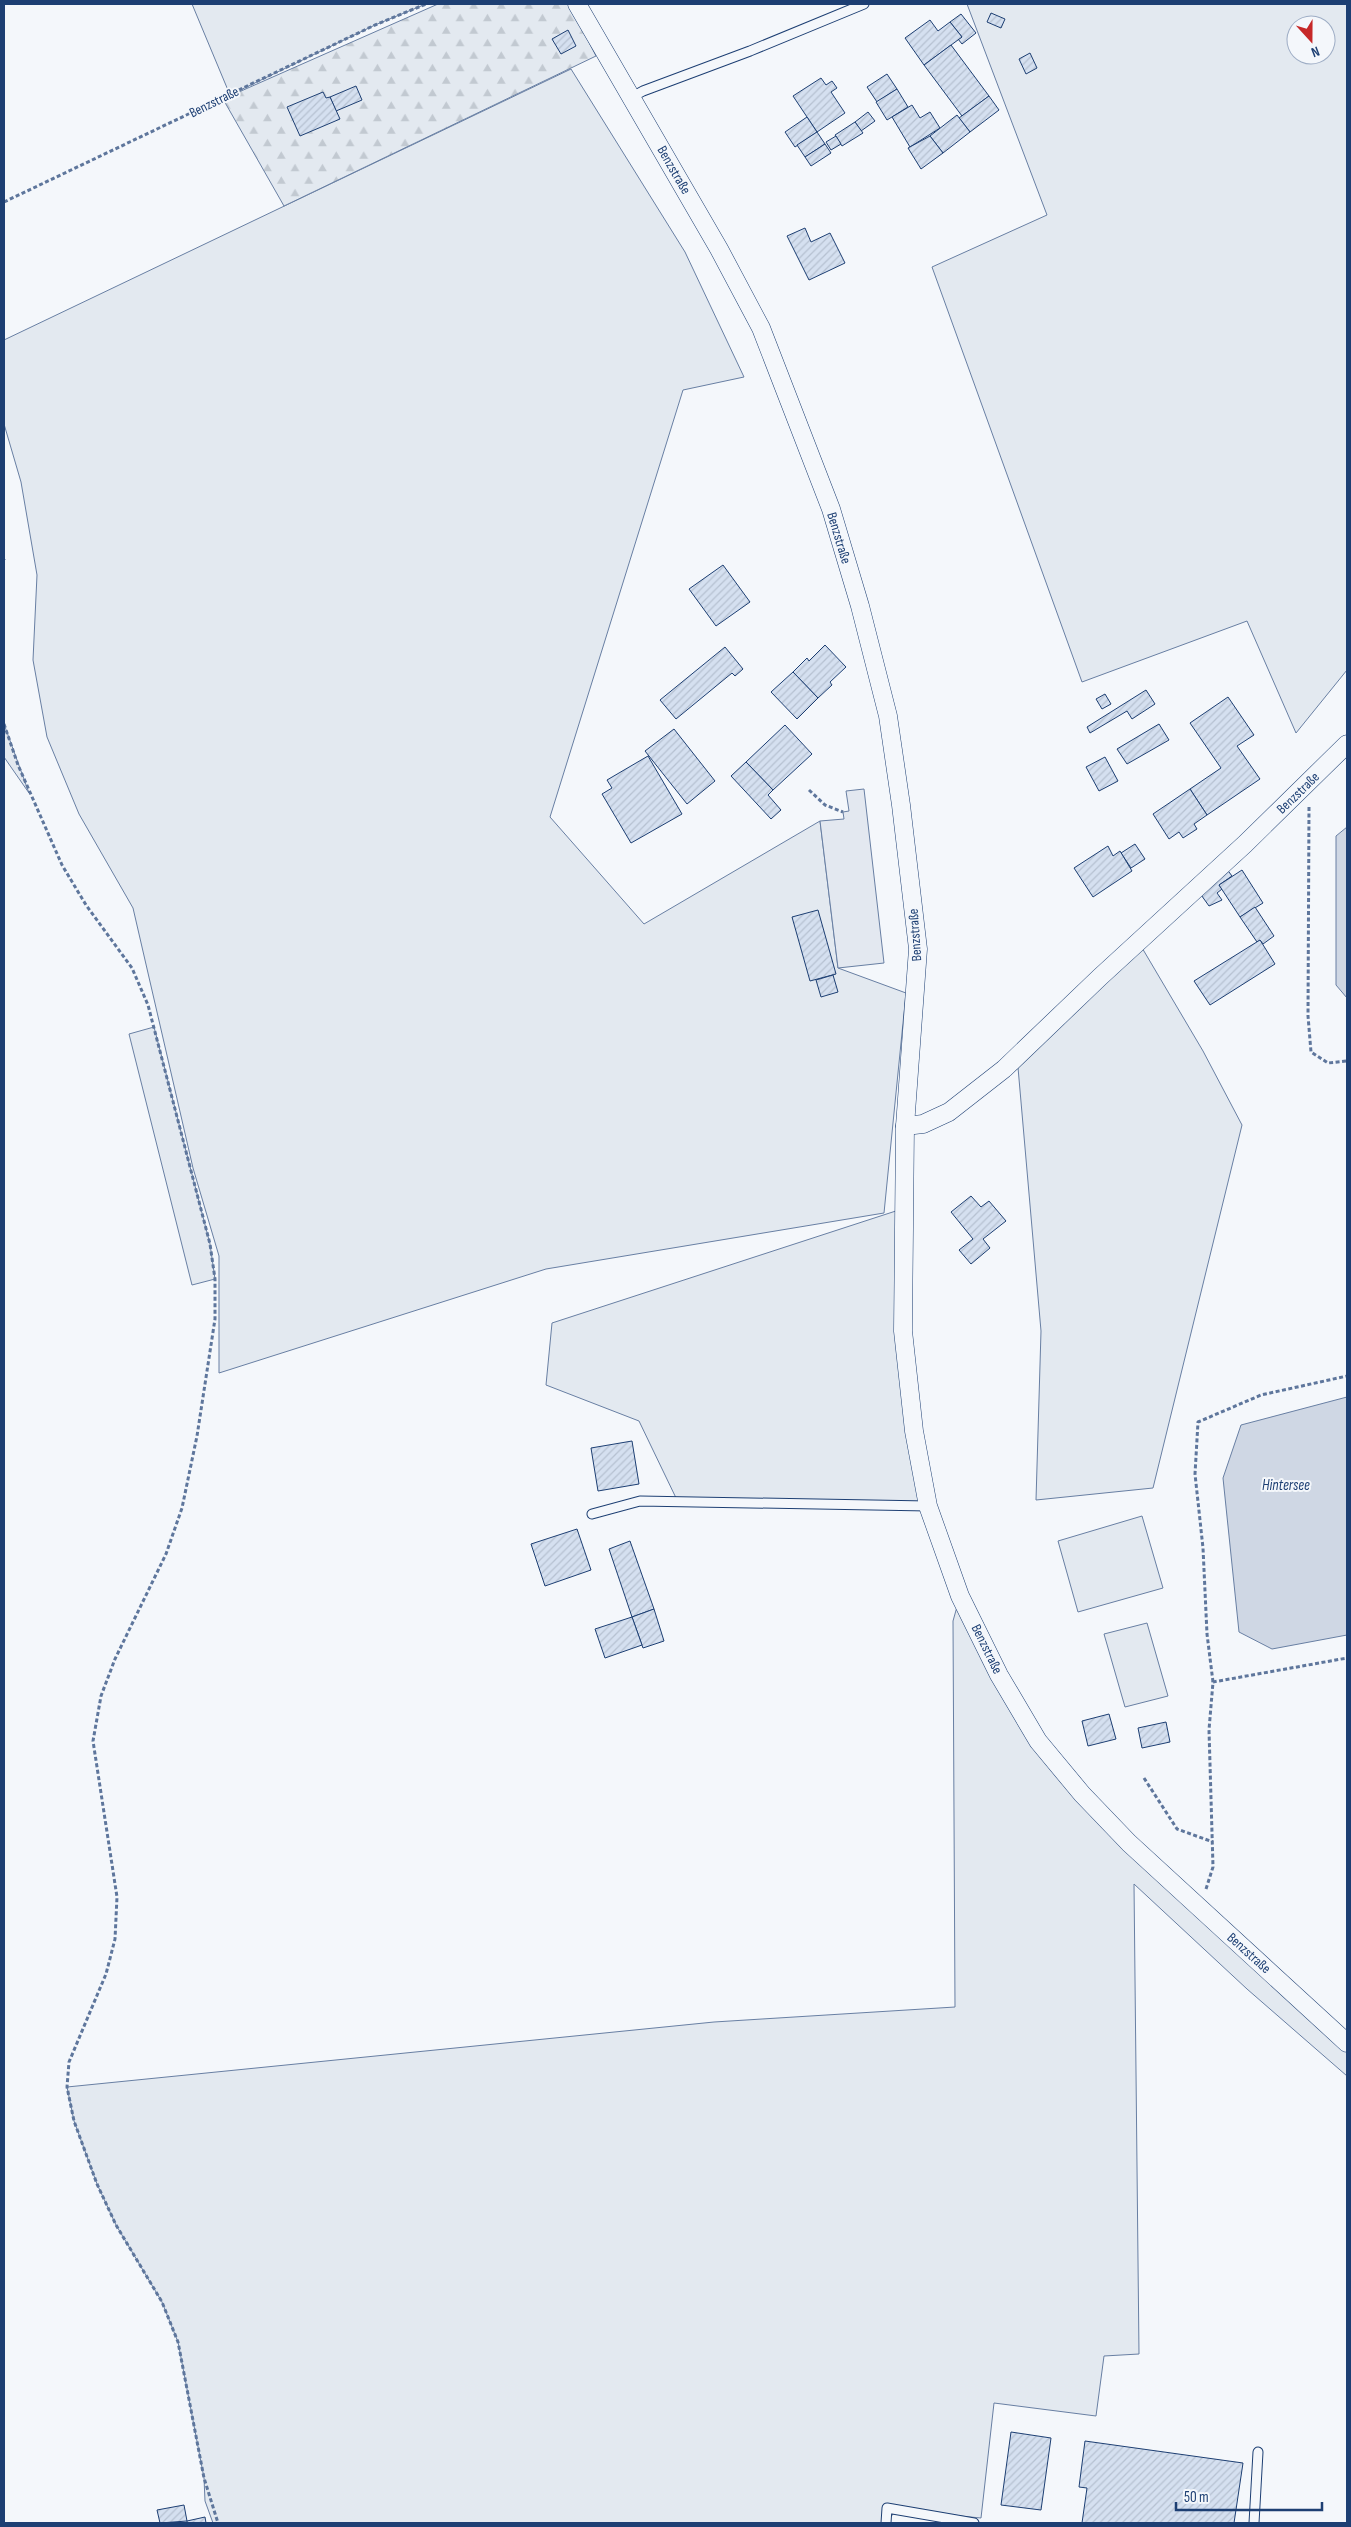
<svg xmlns="http://www.w3.org/2000/svg" width="1351" height="2527" font-family="'Sofia Sans Condensed',sans-serif">
	<style>
		.green { fill: #e3e9f0; stroke: #687fa3; fill-rule: evenodd }
		.forest { fill: url(#forest-firs); stroke: #687fa3 }
		.parking { fill: #e3e8f0; stroke: #687fa3 }
		.water { fill: #cfd7e4; stroke: #687fa3 }
		.building { fill: url(#building-hatch); stroke: #1d3f73 }
		.lines { fill: none; stroke-linecap: round; stroke-linejoin: round }
		.lane-casing { stroke: #1d3f73; stroke-width: 11 }
		.street-casing { stroke: #1d3f73; stroke-width: 19 }
		.path { stroke: #5e769c; stroke-width: 3; stroke-dasharray: 4 2.5; stroke-linecap: butt }
		.lane { stroke: #f4f7fb; stroke-width: 9 }
		.street { stroke: #f4f7fb; stroke-width: 18 }
		.labels { text-anchor: middle; dominant-baseline: central; stroke-width: 4; stroke-linejoin: round; paint-order: stroke }
		.street-label { font-size: 14px; fill: #1d3f73; stroke: #f4f7fb }
		.water-label { font-size: 15px; font-style: italic; fill: #1d3f73; stroke: #f4f7fb }
	</style>
	<defs>
		<pattern id="forest-firs" width="22" height="20" patternUnits="userSpaceOnUse" patternTransform="scale(1.25)"><rect width="22" height="20" fill="#e3e9f0"/><path d="M5 1l3.5 6h-7zM16 11l3.5 6h-7z" fill="#c2c9d1"/></pattern>
		<pattern id="building-hatch" width="6" height="6" patternUnits="userSpaceOnUse" patternTransform="scale(1.25)"><rect width="6" height="6" fill="#d5e0f0"/><path d="M-1 1l2-2M0 6l6-6M5 7l2-2" fill="none" stroke="#b6c1d1"/></pattern>
	</defs>
	<rect width="100%" height="100%" fill="#f4f7fb"/>
	<g class="green">
		<path d="M192,4h234l-51,21 -145,70z"/>
		<path d="M967,4h380v666l-51,63 -49,-112 -165,61 -150,-415 115,-52zM1296,25h30v30h-30z"/>
		<path d="M571,69l114,183 59,125 -61,13 -133,427 94,107 176,-103 18,147 68,25 -22,220 -338,56 -327,104v-117l-26,-88 -60,-260 -54,-94 -32,-77 -14,-77 4,-85 -16,-93 -17,-58v-84z"/>
		<path d="M4,724l25,69 -25,-36z"/>
		<path d="M1138,941l65,110 39,74 -89,363 -117,12 5,-169 -24,-275z"/>
		<path d="M154,1027l56,217 5,35 -23,6 -63,-251z"/>
		<path d="M905,1208l-2,123 25,175 -251,-6 -38,-79 -93,-36 6,-62z"/>
		<path d="M1142,1516l21,72 -85,24 -20,-71z"/>
		<path d="M960,1596l39,79 83,119 265,249v33l-100,-87 -113,-105 5,470 -35,2 -8,60 -102,-13 -13,115 -84,-8 -12,13h-672l-8,-22 -1,-23 -26,-136 -16,-40 -46,-77 -19,-41 -23,-63 -7,-34 647,-65 241,-15 -2,-386z"/>
		<path d="M1147,1623l21,73 -43,11 -21,-73z"/>
	</g>
	<path class="forest" d="M438,4h132l26,52 -312,150 -61,-107z"/>
	<path class="parking" d="M864,789l20,174 -46,5 -18,-147 24,-2 -1,-7 6,-1 -3,-20z"/>
	<g class="water">
		<path d="M1347,827v171l-11,-13v-149z"/>
		<path d="M1347,1397v238l-75,14 -33,-17 -16,-154 18,-53z"/>
	</g>
	<g class="building">
		<path d="M991,13l14,6 -4,9 -14,-6z"/>
		<path d="M961,14l15,19 -14,11 -4,-5 4,-2 -12,-15z"/>
		<path d="M930,20l8,11 12,-9 12,15 -38,28 -19,-27z"/>
		<path d="M568,30l8,16 -15,8 -9,-15z"/>
		<path d="M951,45l38,51 -27,20 -38,-51z"/>
		<path d="M1030,53l7,15 -11,6 -7,-15z"/>
		<path d="M887,74l10,15 -20,13 -10,-15z"/>
		<path d="M821,78l5,7 6,-4 5,7 -6,4 14,21 -28,19 -24,-36z"/>
		<path d="M356,86l6,14 -26,11 -6,-14z"/>
		<path d="M897,89l11,18 -21,13 -11,-18z"/>
		<path d="M323,92l3,6 4,-1 10,22 -40,17 -13,-29z"/>
		<path d="M989,96l10,14 -29,22 -11,-14z"/>
		<path d="M912,105l8,13 10,-6 10,16 -30,19 -18,-30z"/>
		<path d="M868,112l7,9 -14,10 -6,-9z"/>
		<path d="M957,115l13,17 -27,21 -13,-17z"/>
		<path d="M807,117l10,15 -22,15 -10,-15z"/>
		<path d="M855,122l8,11 -21,13 -7,-11z"/>
		<path d="M817,132l8,12 -20,13 -8,-12z"/>
		<path d="M836,136l5,8 -10,6 -5,-8z"/>
		<path d="M930,136l13,17 -22,16 -13,-21z"/>
		<path d="M825,144l6,9 -20,13 -6,-9z"/>
		<path d="M805,228l6,14 19,-9 15,30 -36,17 -22,-44z"/>
		<path d="M723,565l27,37 -34,24 -27,-37z"/>
		<path d="M825,645l21,22 -16,15 2,3 -14,13 -25,-26 14,-14 2,3z"/>
		<path d="M725,647l18,22 -8,7 -3,-3 -56,46 -16,-19z"/>
		<path d="M793,672l25,26 -21,21 -26,-27z"/>
		<path d="M1146,690l9,14 -23,15 -5,-8 -37,22 -3,-6z"/>
		<path d="M1105,694l6,10 -9,5 -6,-10z"/>
		<path d="M1228,697l26,38 -17,11 23,33 -53,36 -17,-26 31,-21 -31,-45z"/>
		<path d="M1159,724l10,16 -42,24 -10,-15z"/>
		<path d="M785,725l27,29 -39,36 -27,-28z"/>
		<path d="M674,729l41,52 -28,23 -42,-53z"/>
		<path d="M648,756l34,58 -51,29 -29,-49 10,-6 -5,-8z"/>
		<path d="M1105,757l13,24 -19,10 -13,-24z"/>
		<path d="M746,762l27,28 -5,5 13,15 -10,9 -40,-43z"/>
		<path d="M1190,789l17,26 -13,9 3,5 -14,9 -4,-6 -10,7 -16,-25z"/>
		<path d="M1135,844l10,15 -14,9 -10,-15z"/>
		<path d="M1108,846l5,10 7,-5 12,20 -39,26 -19,-29z"/>
		<path d="M1226,868l6,8 -13,9 3,4 -5,4 5,7 -13,6 -10,-14z"/>
		<path d="M1242,870l21,33 -23,14 -21,-32z"/>
		<path d="M1255,907l19,29 -11,8 -3,-4 -3,2 -17,-25z"/>
		<path d="M818,910l18,64 -26,7 -18,-64z"/>
		<path d="M1260,940l15,24 -65,41 -16,-24z"/>
		<path d="M833,975l5,17 -17,5 -5,-17z"/>
		<path d="M971,1196l10,11 8,-6 17,20 -23,18 7,9 -19,16 -12,-14 14,-11 -22,-27z"/>
		<path d="M632,1441l7,43 -41,7 -7,-43z"/>
		<path d="M577,1529l14,41 -46,16 -14,-42z"/>
		<path d="M630,1541l24,68 -22,8 -23,-68z"/>
		<path d="M654,1609l10,32 -21,7 -11,-31z"/>
		<path d="M632,1617l10,28 -37,13 -10,-29z"/>
		<path d="M1109,1714l7,25 -28,7 -6,-25z"/>
		<path d="M1166,1722l4,20 -28,6 -4,-20z"/>
		<path d="M1011,2432l40,6 -10,72 -40,-5z"/>
		<path d="M1085,2441l158,22 -9,60h-152l5,-35 -8,-1z"/>
		<path d="M184,2505l3,16 -27,2 -3,-13z"/>
		<path d="M205,2517l1,6h-19v-2z"/>
	</g>
	<g class="lines">
		<g class="lane-casing">
			<g id="lane">
				<path d="M632,97l11,-6 107,-40 114,-47"/>
				<path d="M592,1514l48,-13 288,5"/>
				<path d="M886,2523l1,-15 87,15"/>
				<path d="M1254,2523l4,-71"/>
			</g>
		</g>
		<g class="street-casing">
			<g id="street">
				<path d="M577,4l142,245 42,79 70,181 29,97 28,110 13,89 17,144 -13,177 -2,205 11,100 14,75 32,90 39,79 39,66 44,53 47,49 218,200"/>
				<path d="M905,1126l18,-2 26,-12 55,-43 96,-92 145,-133 102,-100"/>
			</g>
		</g>
		<g class="path">
			<path d="M4,202l371,-177 51,-21"/>
			<path d="M4,559v1"/>
			<path d="M4,724l14,41 44,100 24,40 46,63 16,37 62,239 5,35v40l-18,117 -15,72 -16,46 -51,105 -14,37 -8,45 24,156 -2,42 -9,35 -37,88 -2,25 7,34 23,63 19,41 46,77 16,40 26,136 14,45"/>
			<path d="M809,790l16,15 18,7"/>
			<path d="M1309,807l-1,209 3,36 17,11 19,-2"/>
			<path d="M1213,1682l-6,-48 -4,-86 -8,-74 3,-52 63,-27 86,-19"/>
			<path d="M1144,1778l33,51 36,13"/>
			<path d="M1206,1889l7,-22 -4,-137 4,-48 134,-24"/>
		</g>
		<use href="#lane" class="lane"/>
		<use href="#street" class="street"/>
	</g>
	<g class="labels">
		<g class="street-label">
			<text transform="translate(214 102) rotate(-26)">Benzstraße</text>
			<text transform="translate(674 170) rotate(60)">Benzstraße</text>
			<text transform="translate(839 538) rotate(73)">Benzstraße</text>
			<text transform="translate(1298 793) rotate(-44)">Benzstraße</text>
			<text transform="translate(915 935) rotate(-94)">Benzstraße</text>
			<text transform="translate(987 1649) rotate(64)">Benzstraße</text>
			<text transform="translate(1249 1953) rotate(42)">Benzstraße</text>
		</g>
		<g class="water-label">
			<text x="1286" y="1485">Hintersee</text>
		</g>
	</g>
	<rect width="1351" height="2527" fill="none" stroke="#1d3f73" stroke-width="10"/>
	<g transform="translate(1311 40) rotate(159)"><circle r="24" fill="#f4f7fb" stroke="#9eadc5"/>
	<path d="M0-4L9 19L0 12L-9 19Z" fill="#c62828"/>
	<text y="-8" font-size="14" font-weight="bold" text-anchor="middle" fill="#1d3f73">N</text>
	</g>
	<path d="M1176 2502v8h146v-8" fill="none" stroke="#1d3f73" stroke-width="2.5"/>
	<text x="1184" y="2502" font-size="15" fill="#1d3f73" stroke="#f4f7fb" stroke-width="4" paint-order="stroke">50 m</text>
</svg>
